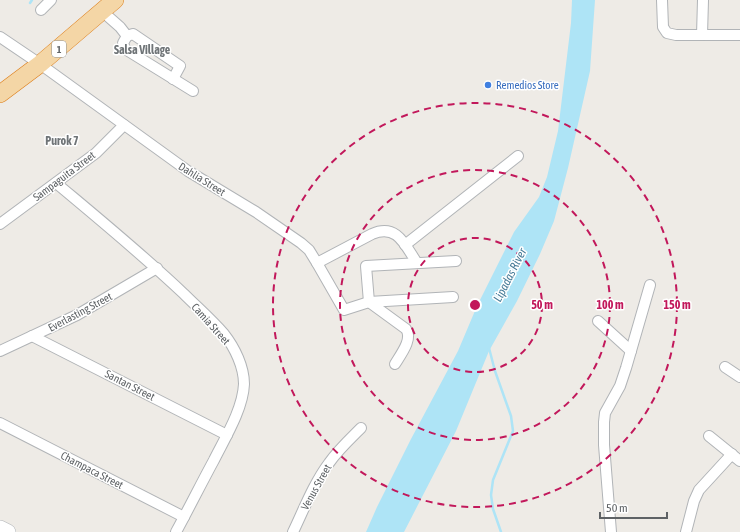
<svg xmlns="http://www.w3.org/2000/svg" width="740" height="532" font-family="'Asap Condensed',sans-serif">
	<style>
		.water { fill: #aee4f6 }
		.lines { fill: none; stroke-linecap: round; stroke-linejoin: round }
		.stream { stroke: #aee4f6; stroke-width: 2.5 }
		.minor-casing { stroke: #b1b4b7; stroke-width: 12 }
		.secondary-casing { stroke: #b2b6b9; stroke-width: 16 }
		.trunk-casing { stroke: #dd7d17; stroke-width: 18 }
		.minor { stroke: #fff; stroke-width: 10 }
		.secondary { stroke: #fff; stroke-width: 15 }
		.trunk { stroke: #f4d6a6; stroke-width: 17 }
		.ring { fill: none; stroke: #c2185b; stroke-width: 2; stroke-dasharray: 7 5 }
		.shop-dot { fill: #3f7fe0; stroke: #fff; stroke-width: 1.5 }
		.labels { text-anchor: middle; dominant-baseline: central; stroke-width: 3; stroke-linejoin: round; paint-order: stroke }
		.shield { fill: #fff; stroke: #8e9193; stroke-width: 1 }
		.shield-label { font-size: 10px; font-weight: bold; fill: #5e6265 }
		.shop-label { font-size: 11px; fill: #366cbe; stroke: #fff; text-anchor: start }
		.street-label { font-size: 11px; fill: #5e6265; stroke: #fff }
		.neighbourhood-label { font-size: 12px; font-weight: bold; fill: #6f7477; stroke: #fff }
		.water-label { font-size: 12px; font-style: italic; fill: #467b97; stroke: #fff }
		.centre { fill: #c2185b; stroke: #fff; stroke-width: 2 }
		.ring-label { font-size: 12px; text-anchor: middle; font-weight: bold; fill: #c2185b; stroke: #fff; stroke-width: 3; stroke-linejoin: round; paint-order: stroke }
	</style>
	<rect width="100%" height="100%" fill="#eeebe6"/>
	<path class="water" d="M572,0h23l-5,71 -22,97 -14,53 -14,33 -23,47 -28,50 -33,80 -52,101h-38l11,-25 34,-68 47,-88 19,-45 37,-74 25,-35 8,-20 11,-46 13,-108z"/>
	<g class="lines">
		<g class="stream">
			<path d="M30,3l2,-3"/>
			<path d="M489,348l6,23 16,45 2,15 -20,49 -2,15 2,14 8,23"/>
		</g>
		<g class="minor-casing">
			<g id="minor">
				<path d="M662,0l1,27 4,6 9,2h64"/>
				<path d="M41,10l10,-10"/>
				<path d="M103,12l17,15 7,9 -4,7 2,6 68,42"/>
				<path d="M702,35l1,-35"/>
				<path d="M127,36l6,-2 47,32 -7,13"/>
				<path d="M0,37l40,27 148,107 68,41 45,31 8,7 8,13 27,47 25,-8 84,-5"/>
				<path d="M56,183c43,36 87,72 128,111 13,13 28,26 40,40 11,14 20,33 20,50 -1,25 -19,54 -30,76 -13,24 -25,48 -38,72"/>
				<path d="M0,224l96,-71 28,-28"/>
				<path d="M405,245l113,-89"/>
				<path d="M317,263l55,-29c25,-11 33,11 45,29"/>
				<path d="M598,321l33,30"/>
				<path d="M32,336l195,99"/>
				<path d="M0,351l77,-36 80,-47"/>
				<path d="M395,364c6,-10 18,-25 11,-35l-37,-27 -3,-36 90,-5"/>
				<path d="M725,367l15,10"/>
				<path d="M0,423l184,94"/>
				<path d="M709,436l31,25"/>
				<path d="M293,532c11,-23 21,-49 36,-69 9,-13 21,-24 32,-35"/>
				<path d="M611,532l-7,-87v-23l1,-9 15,-27 6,-18 24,-83"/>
				<path d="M686,532l8,-31 5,-11 33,-36"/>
			</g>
		</g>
		<g class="secondary-casing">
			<path id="secondary" d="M0,528l8,4"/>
		</g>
		<g class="trunk-casing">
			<path id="trunk" d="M0,94l40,-30 75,-64"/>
		</g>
		<use href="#minor" class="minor"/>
		<use href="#secondary" class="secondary"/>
		<use href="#trunk" class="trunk"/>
	</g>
	<g class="ring">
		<circle cx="475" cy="305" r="67"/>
		<circle cx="475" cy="305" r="135"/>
		<circle cx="475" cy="305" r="202"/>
	</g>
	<circle class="shop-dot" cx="488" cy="85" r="4"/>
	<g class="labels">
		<rect class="shield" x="52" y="41" width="14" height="16" rx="3"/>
		<g class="shield-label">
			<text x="59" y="49">1</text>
		</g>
		<g class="shop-label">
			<text x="496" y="85">Remedios Store</text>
		</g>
		<g class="street-label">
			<text transform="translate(64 176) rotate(-37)">Sampaguita Street</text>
			<text transform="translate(202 179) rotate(32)">Dahlia Street</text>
			<text transform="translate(80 312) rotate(-28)">Everlasting Street</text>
			<text transform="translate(211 324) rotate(48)">Camia Street</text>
			<text transform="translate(130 385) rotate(27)">Santan Street</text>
			<text transform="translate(92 470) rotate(27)">Champaca Street</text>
			<text transform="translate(316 487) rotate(-61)">Venus Street</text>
		</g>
		<g class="neighbourhood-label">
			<text x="142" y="50">Salsa Village</text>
			<text x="62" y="141">Purok 7</text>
		</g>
		<g class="water-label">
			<text transform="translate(510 275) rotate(-63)">Lipadas River</text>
		</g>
	</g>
	<circle cx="475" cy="305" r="6" class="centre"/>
	<g class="ring-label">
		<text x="542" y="309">50 m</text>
		<text x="610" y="309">100 m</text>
		<text x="677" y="309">150 m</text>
	</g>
	<path d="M600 512v6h67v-6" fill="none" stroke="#5e6265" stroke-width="2"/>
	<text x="606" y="512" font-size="12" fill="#5e6265" stroke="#ffffff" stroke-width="3" paint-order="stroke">50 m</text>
</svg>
